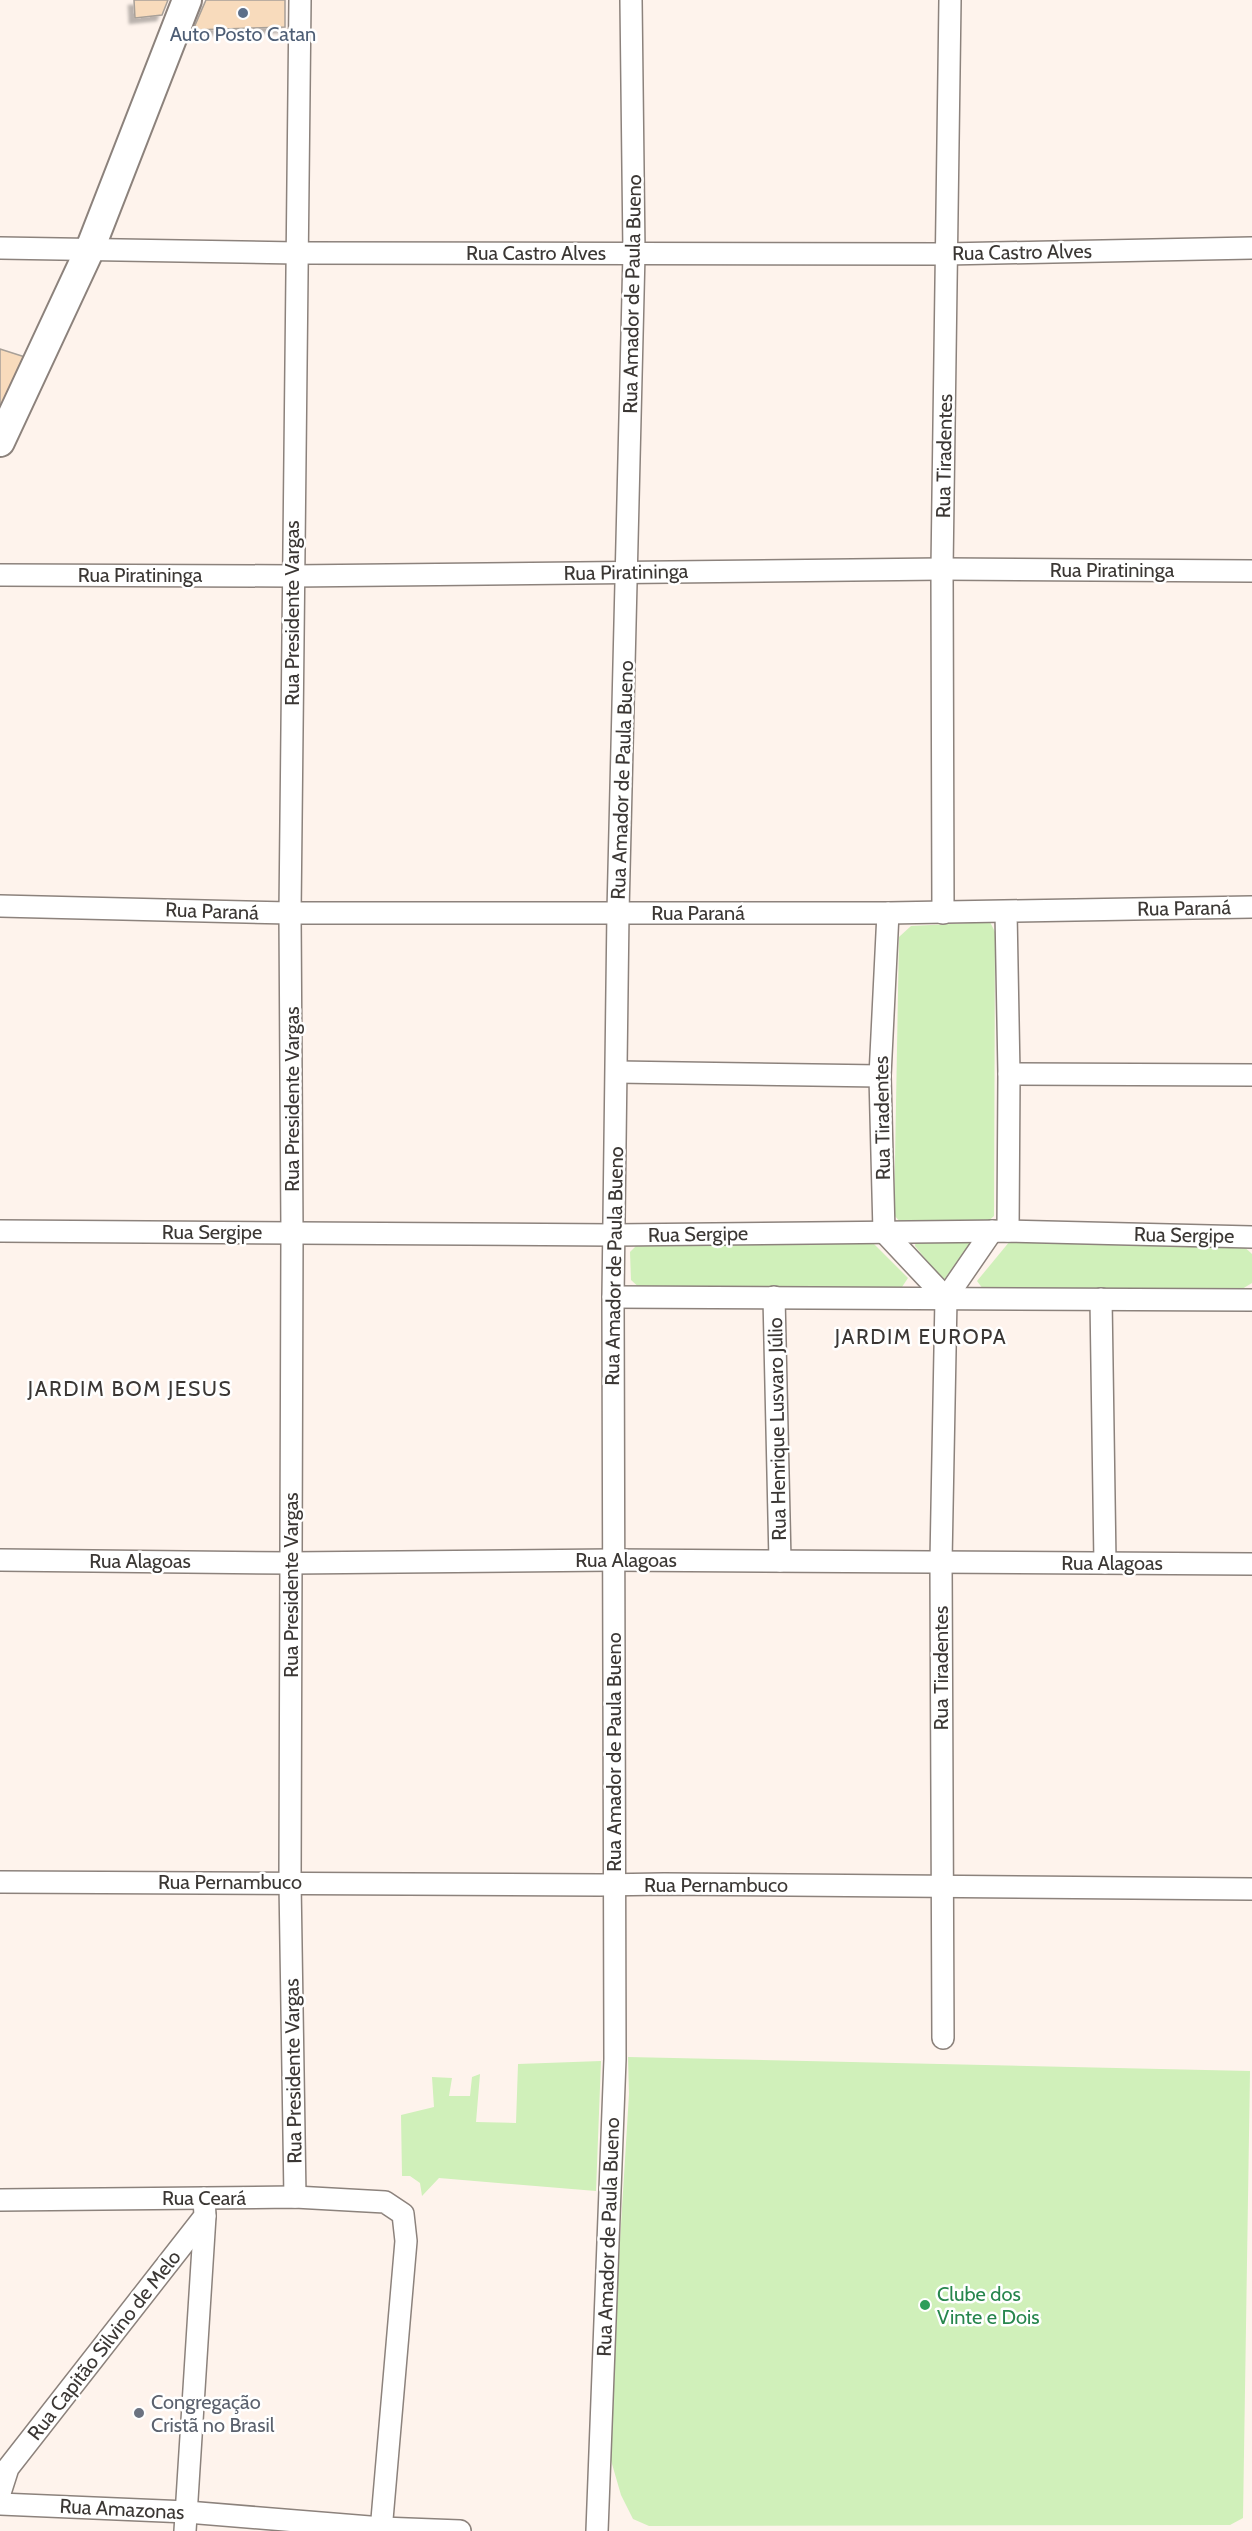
<svg xmlns="http://www.w3.org/2000/svg" width="1252" height="2531" font-family="Cabin,sans-serif">
	<style>
		.green { fill: #d0f0ba }
		.building { fill: #f8dbbc; stroke: #a8a098; stroke-width: 1.5; filter: url(#shadow) }
		.lines { fill: none; stroke-linecap: round; stroke-linejoin: round }
		.street-casing { stroke: #8c827c; stroke-width: 24 }
		.secondary-casing { stroke: #8c827c; stroke-width: 32 }
		.street { stroke: #fff; stroke-width: 21 }
		.secondary { stroke: #fff; stroke-width: 28 }
		.service-dot { fill: #5c6f8a; stroke: #fff; stroke-width: 2 }
		.leisure-dot { fill: #2e9e5b; stroke: #fff; stroke-width: 2 }
		.worship-dot { fill: #6b7280; stroke: #fff; stroke-width: 2 }
		.labels { text-anchor: middle; dominant-baseline: central; stroke-width: 5; stroke-linejoin: round; paint-order: stroke }
		.service-label { font-size: 20px; fill: #4e5e75; stroke: #fff }
		.street-label { font-size: 20px; fill: #3b3734; stroke: #fff }
		.leisure-label { font-size: 20px; fill: #27864d; stroke: #fff; text-anchor: start }
		.worship-label { font-size: 20px; fill: #5b616d; stroke: #fff; text-anchor: start }
		.neighbourhood-label { font-size: 21px; letter-spacing: 1.5px; fill: #3b3734; stroke: #fff }
	</style>
	<defs>
		<filter id="shadow"><feDropShadow dx="-5.5" dy="5.5" stdDeviation="1.5" flood-color="#0004"/></filter>
	</defs>
	<rect width="100%" height="100%" fill="#fef3ec"/>
	<g class="green">
		<path d="M990,922l5,10 -1,284 -9,8h-83l-8,-9 5,-278 12,-11z"/>
		<path d="M967,1237l4,5 -28,39 -28,-35 1,-8z"/>
		<path d="M869,1239l39,39 -6,9 -260,3 -11,-10 -1,-28 9,-9z"/>
		<path d="M1010,1241l230,2 12,11v29l-10,6h-259l-6,-8z"/>
		<path d="M628,2057l622,14 -7,447 -13,7 -581,1 -16,-7 -12,-24 -11,-38 9,-200 10,-163z"/>
		<path d="M601,2061l-5,130 -157,-13 -17,18 -2,-13 -10,-7h-8l-1,-61 33,-8 -2,-30 20,1 -3,18h21l2,-19 8,-3 -4,48 40,1 2,-59z"/>
	</g>
	<g class="building">
		<path d="M134,0h34l-6,15 -27,3z"/>
		<path d="M206,0h79v27l-92,3z"/>
		<path d="M0,349l25,8 -25,62z"/>
	</g>
	<g class="lines">
		<g class="street-casing">
			<g id="street">
				<path d="M0,248l297,5 649,1 306,-6"/>
				<path d="M0,575l292,1 650,-7 310,2"/>
				<path d="M0,906l290,7h598l364,-6"/>
				<path d="M1006,912l3,162 -1,157"/>
				<path d="M888,913l-8,163 4,156 62,66"/>
				<path d="M943,913l-1,-344 8,-569"/>
				<path d="M617,1072l263,4"/>
				<path d="M1009,1074l243,1"/>
				<path d="M0,1231l614,4 394,-4 244,6"/>
				<path d="M613,1297l639,3"/>
				<path d="M774,1297l6,264"/>
				<path d="M1101,1299l4,264"/>
				<path d="M0,1560l290,3 323,-3 639,4"/>
				<path d="M0,1882l600,3 64,-1 588,5"/>
				<path d="M943,2038l-2,-477 5,-263 46,-67"/>
				<path d="M295,2197l-5,-315 2,-650 -2,-319 10,-913"/>
				<path d="M0,2200l295,-3 90,5 18,12 3,27 -25,290"/>
				<path d="M0,2493l8,-25 197,-252 -1,-18"/>
				<path d="M0,2504l187,8 195,16 78,3"/>
				<path d="M185,2531l20,-315"/>
				<path d="M597,2531l18,-472 -2,-762 5,-385 16,-659 -3,-253"/>
			</g>
		</g>
		<g class="secondary-casing">
			<path id="secondary" d="M0,442l90,-193 97,-249"/>
		</g>
		<use href="#street" class="street"/>
		<use href="#secondary" class="secondary"/>
	</g>
	<circle class="service-dot" cx="243" cy="13" r="6"/>
	<circle class="leisure-dot" cx="925" cy="2305" r="6"/>
	<circle class="worship-dot" cx="139" cy="2413" r="6"/>
	<g class="labels">
		<g class="service-label">
			<text x="243" y="34">Auto Posto Catan</text>
		</g>
		<g class="street-label">
			<text transform="translate(1022 252) rotate(-1)">Rua Castro Alves</text>
			<text x="536" y="253">Rua Castro Alves</text>
			<text transform="translate(632 294) rotate(-89)">Rua Amador de Paula Bueno</text>
			<text transform="translate(944 456) rotate(-89)">Rua Tiradentes</text>
			<text x="1112" y="570">Rua Piratininga</text>
			<text transform="translate(626 572) rotate(-1)">Rua Piratininga</text>
			<text x="140" y="575">Rua Piratininga</text>
			<text transform="translate(292 613) rotate(-90)">Rua Presidente Vargas</text>
			<text transform="translate(622 780) rotate(-88)">Rua Amador de Paula Bueno</text>
			<text transform="translate(1184 908) rotate(-1)">Rua Paraná</text>
			<text transform="translate(212 911) rotate(2)">Rua Paraná</text>
			<text x="698" y="913">Rua Paraná</text>
			<text transform="translate(292 1099) rotate(-90)">Rua Presidente Vargas</text>
			<text transform="translate(882 1118) rotate(-91)">Rua Tiradentes</text>
			<text x="212" y="1232">Rua Sergipe</text>
			<text transform="translate(698 1234) rotate(-1)">Rua Sergipe</text>
			<text transform="translate(1184 1235) rotate(1)">Rua Sergipe</text>
			<text transform="translate(614 1266) rotate(-89)">Rua Amador de Paula Bueno</text>
			<text transform="translate(777 1429) rotate(-91)">Rua Henrique Lusvaro Júlio</text>
			<text x="626" y="1560">Rua Alagoas</text>
			<text x="140" y="1561">Rua Alagoas</text>
			<text x="1112" y="1563">Rua Alagoas</text>
			<text transform="translate(291 1585) rotate(-90)">Rua Presidente Vargas</text>
			<text transform="translate(941 1668) rotate(-90)">Rua Tiradentes</text>
			<text transform="translate(614 1752) rotate(-90)">Rua Amador de Paula Bueno</text>
			<text x="230" y="1882">Rua Pernambuco</text>
			<text x="716" y="1885">Rua Pernambuco</text>
			<text transform="translate(293 2071) rotate(-91)">Rua Presidente Vargas</text>
			<text x="204" y="2198">Rua Ceará</text>
			<text transform="translate(608 2237) rotate(-88)">Rua Amador de Paula Bueno</text>
			<text transform="translate(104 2345) rotate(-52)">Rua Capitão Silvino de Melo</text>
			<text transform="translate(122 2509) rotate(3)">Rua Amazonas</text>
		</g>
		<g class="leisure-label">
			<text x="937" y="2294">Clube dos<tspan x="937" dy="23">Vinte e Dois</tspan></text>
		</g>
		<g class="worship-label">
			<text x="151" y="2402">Congregação<tspan x="151" dy="23">Cristã no Brasil</tspan></text>
		</g>
		<g class="neighbourhood-label">
			<text x="921" y="1336">JARDIM EUROPA</text>
			<text x="130" y="1388">JARDIM BOM JESUS</text>
		</g>
	</g>
</svg>
